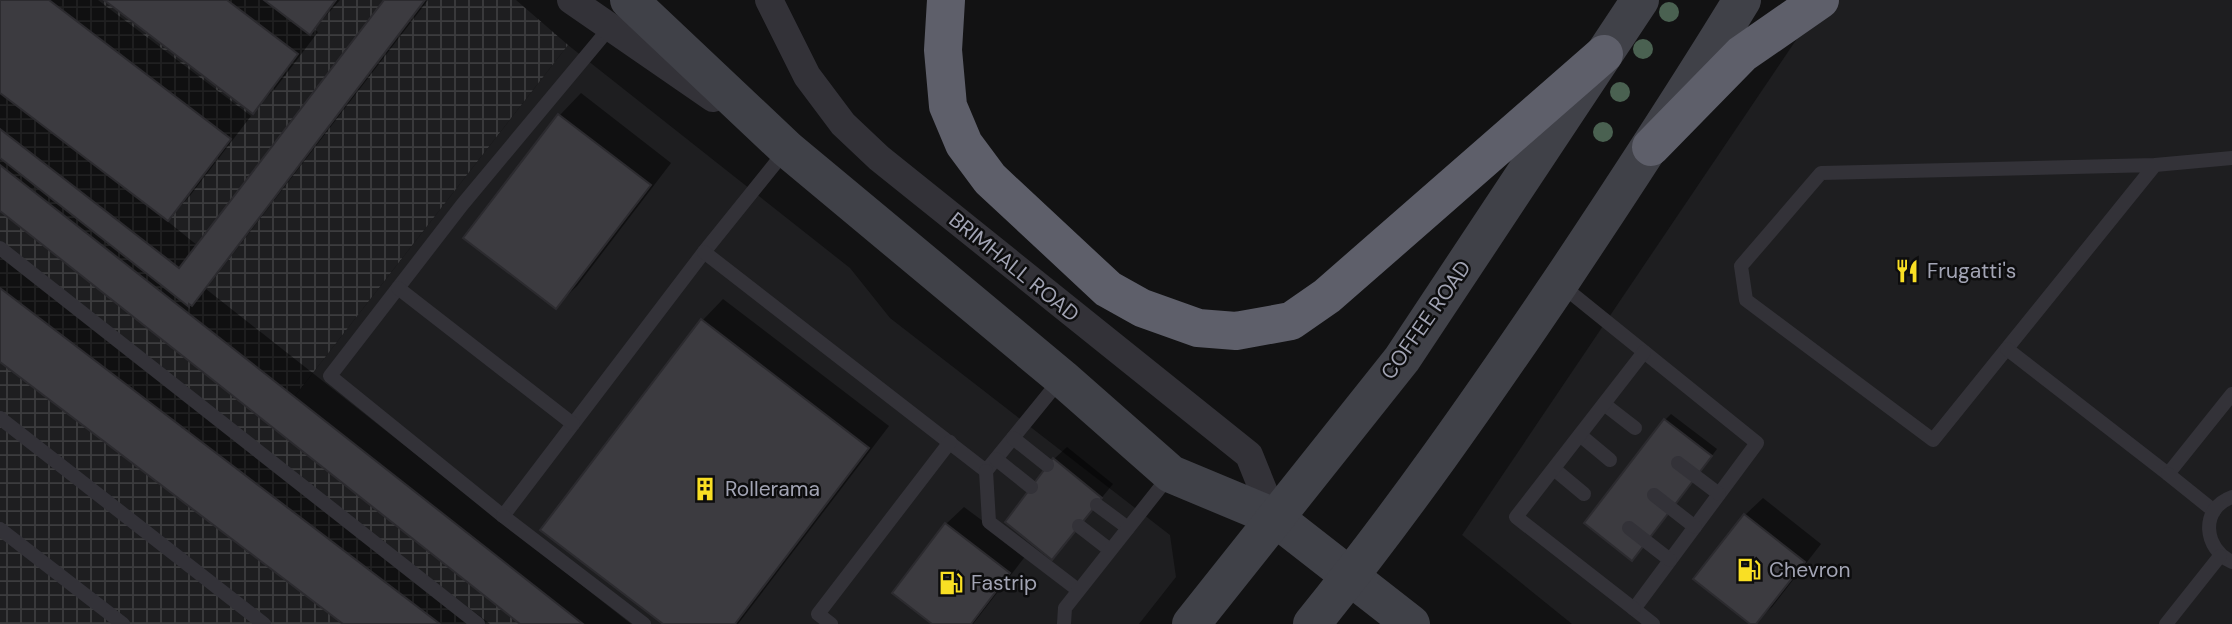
<svg xmlns="http://www.w3.org/2000/svg" width="2232" height="624" font-family="'DM Sans',sans-serif">
	<style>
		.built { fill: #1e1e20 }
		.industrial { fill: url(#industrial-grid) }
		.shadow { fill: #0007 }
		.building { fill: #3c3b40; stroke: #2c2b2f; stroke-width: 2 }
		.lines { fill: none; stroke-linecap: round; stroke-linejoin: round }
		.lane { stroke: #333238; stroke-width: 14 }
		.street { stroke: #333238; stroke-width: 28 }
		.secondary { stroke: #404148; stroke-width: 38 }
		.highway { stroke: #5e5f6a; stroke-width: 38 }
		.tree { fill: #4a6151 }
		.labels { text-anchor: middle; dominant-baseline: central; stroke-width: 5; stroke-linejoin: round; paint-order: stroke }
		.street-label { font-size: 21px; fill: #a2a4b4; stroke: #0d0d0e }
		.poi-label { font-size: 21px; fill: #a2a4b4; stroke: #0d0d0e; text-anchor: start }
	</style>
	<defs>
		<pattern id="industrial-grid" width="8" height="8" patternUnits="userSpaceOnUse" patternTransform="scale(1.75)"><rect width="8" height="8" fill="#1e1e20"/><path d="M0 4h8M4 0v8" fill="none" stroke="#3c3c3e"/></pattern>
	</defs>
	<rect width="100%" height="100%" fill="#121213"/>
	<g class="built">
		<path d="M1823,0h409v624h-660l-110,-89z"/>
		<path d="M568,45l282,223 40,50 280,217 6,42 -37,47h-562l-286,-223z"/>
	</g>
	<path class="industrial" d="M0,0h516l52,45 -277,356 286,223h-577z"/>
	<g class="shadow">
		<path d="M0,0h98l153,116 -62,81 -23,23 32,26 188,-246h42l-222,289 425,335h-108l-523,-415z"/>
		<path d="M107,0h233l-26,29 4,3 -44,58 -22,21z"/>
		<path d="M581,93l90,70 -94,123 -22,21 -90,-69 95,-123z"/>
		<path d="M0,250l490,374h-144l-346,-264z"/>
		<path d="M723,299l166,127 -151,198h-72l36,-303z"/>
		<path d="M1671,414l46,35 -79,103 27,-132z"/>
		<path d="M1067,447l46,37 -61,74 2,-99z"/>
		<path d="M1763,498l58,46 -49,63 -19,17 -8,-109z"/>
		<path d="M964,507l63,47 -54,70h-38l11,-100z"/>
	</g>
	<g class="building">
		<path d="M0,0h49l182,139 -63,82 -168,-128z"/>
		<path d="M104,0h123l71,54 -45,60z"/>
		<path d="M264,0h72l-26,35z"/>
		<path d="M384,0h41l-233,306 -3,-2v3l-189,-149v-29l179,139z"/>
		<path d="M558,114l93,71 -95,124 -93,-71z"/>
		<path d="M0,165l583,459h-63l-520,-413z"/>
		<path d="M0,288l440,336h-97l-343,-262z"/>
		<path d="M701,319l168,129 -134,176h-72l-123,-94z"/>
		<path d="M1664,419l48,37 -80,105 -48,-38z"/>
		<path d="M1053,458l49,40 -50,62 -47,-38z"/>
		<path d="M1744,514l61,48 -49,62h-6l-57,-45z"/>
		<path d="M945,523l65,50 -39,51h-39l-40,-31z"/>
	</g>
	<g class="lines">
		<g class="lane">
			<path d="M612,25l-150,180 -132,171 173,140 201,-264 82,-102"/>
			<path d="M2155,165l-222,275 -187,-140 -5,-34 80,-93 334,-8 77,-7"/>
			<path d="M0,248l478,376"/>
			<path d="M704,252l282,219 74,-91"/>
			<path d="M1560,284l197,159 -123,166 19,15"/>
			<path d="M398,288l175,136"/>
			<path d="M2007,349l161,125 64,-80"/>
			<path d="M1604,404l31,24"/>
			<path d="M0,418l264,206"/>
			<path d="M1580,435l30,25"/>
			<path d="M1013,438l34,27"/>
			<path d="M996,459l35,28"/>
			<path d="M1678,463l41,31"/>
			<path d="M1554,469l30,25"/>
			<path d="M986,471l3,51 89,68"/>
			<path d="M2168,474l46,37"/>
			<path d="M1654,495l41,32"/>
			<path d="M2232,497c-33,12 -28,52 0,65"/>
			<path d="M1097,505l31,23"/>
			<path d="M503,516l141,108"/>
			<path d="M1079,526l31,24"/>
			<path d="M1629,528l41,32"/>
			<path d="M0,529l123,95"/>
			<path d="M1634,609l-118,-92 128,-165"/>
			<path d="M831,624l-13,-10 132,-172"/>
			<path d="M1064,624l1,-16 105,-133"/>
			<path d="M2166,624l54,-68"/>
		</g>
		<g class="street">
			<path d="M571,0l142,98"/>
			<path d="M769,0l38,76 36,48 36,34 370,297 25,62"/>
		</g>
		<g class="secondary">
			<path d="M629,0l158,149 275,229 109,96 103,43 137,107"/>
			<path d="M1191,624l211,-265 238,-359"/>
			<path d="M1312,624c89,-110 170,-226 249,-343 62,-93 123,-186 181,-281"/>
		</g>
		<g class="highway">
			<path d="M946,0l-3,50 5,56 16,38 26,35 118,110 34,19 56,20 38,3 55,-10 36,-25 277,-242"/>
			<path d="M1651,147l91,-93 78,-54"/>
		</g>
	</g>
	<g class="tree">
		<circle cx="1669" cy="12" r="10"/>
		<circle cx="1643" cy="49" r="10"/>
		<circle cx="1620" cy="92" r="10"/>
		<circle cx="1603" cy="132" r="10"/>
	</g>
	<defs>
		<g id="restaurant-bare" transform="scale(1.89)"><path d="M-5-6h1v4h1v-4h1v4h1v-4h1v5L-1.5 .5V6h-2V.5L-5-1ZM5-6V6H3V1.5H1.5Q1.5-4 5-6Z" fill="#f9df24" stroke="#0d0d0e" stroke-width="2.5" paint-order="stroke"/></g>
		<g id="building-bare" transform="scale(1.89)"><path d="M-4-6H4V6H1V3H-1V6H-4ZM-2.5-4.3h1.7v1.8h-1.7ZM.8-4.3h1.7v1.8H.8ZM-2.5-1h1.7V.8h-1.7ZM.8-1h1.7V.8H.8Z" fill="#f9df24" stroke="#0d0d0e" stroke-width="2.5" paint-order="stroke"/></g>
		<g id="fuel-bare" transform="scale(1.89)"><path d="M-5.5-6h7V0h2V4h1.3V-2.5L3-4.5l.8-.8L6-3V5H2.5V1h-1V6h-7ZM-4.2-4.7v3.2H.2V-4.7Z" fill="#f9df24" stroke="#0d0d0e" stroke-width="2.5" paint-order="stroke"/></g>
	</defs>
	<g fill-rule="evenodd">
		<use href="#restaurant-bare" x="1907" y="271"/>
		<use href="#building-bare" x="705" y="489"/>
		<use href="#fuel-bare" x="1749" y="570"/>
		<use href="#fuel-bare" x="951" y="583"/>
	</g>
	<g class="labels">
		<g class="street-label">
			<text transform="translate(1014 267) rotate(39)">BRIMHALL ROAD</text>
			<text transform="translate(1426 320) rotate(-55)">COFFEE ROAD</text>
		</g>
		<g class="poi-label">
			<text x="1927" y="271">Frugatti's</text>
			<text x="725" y="489">Rollerama</text>
			<text x="1769" y="570">Chevron</text>
			<text x="971" y="583">Fastrip</text>
		</g>
	</g>
</svg>
